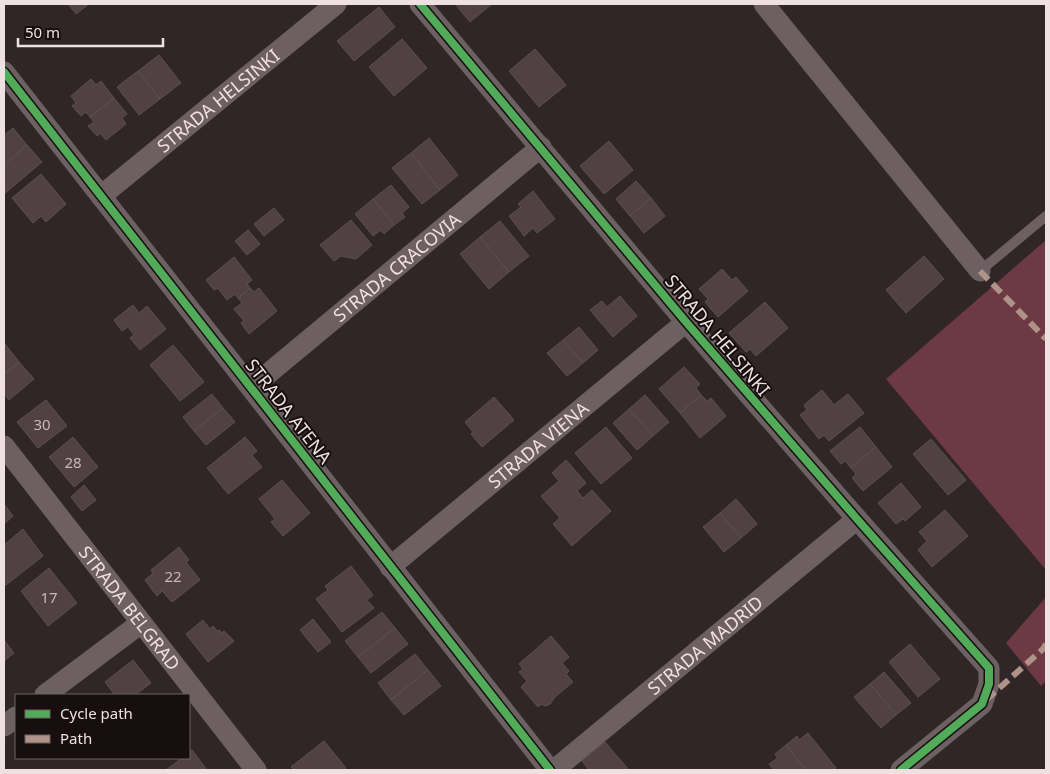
<svg xmlns="http://www.w3.org/2000/svg" width="1050" height="774" font-family="'Noto Sans',sans-serif">
	<style>
		.green { fill: #6d3a43 }
		.building { fill: #514144; stroke: #595152 }
		.lines { fill: none; stroke-linecap: round; stroke-linejoin: round }
		.service { stroke: #6c6062; stroke-width: 10 }
		.minor { stroke: #6c6062; stroke-width: 21 }
		.quiet { stroke: #af9288; stroke-width: 6; stroke-dasharray: 12 6; stroke-linecap: butt }
		.cycleway-casing { stroke: #160e0f; stroke-width: 11 }
		.cycleway { stroke: #51ab58; stroke-width: 8 }
		.labels { text-anchor: middle; dominant-baseline: central; stroke-width: 4; stroke-linejoin: round; paint-order: stroke }
		.number-label { font-size: 15px; fill: #c6b9ba }
		.street-label { font-size: 18px; fill: #ede1e2; stroke: #160e0f }
	</style>
	<rect width="100%" height="100%" fill="#302628"/>
	<g class="green">
		<path d="M1046,240v330l-160,-191z"/>
		<path d="M1046,597v84l-5,5 -35,-43z"/>
	</g>
	<g class="building">
		<path d="M68,4h21l-13,10z"/>
		<path d="M455,4h37l-22,18z"/>
		<path d="M379,7l16,20 -41,34 -17,-20z"/>
		<path d="M402,39l25,29 -33,28 -25,-29z"/>
		<path d="M535,49l31,36 -27,22 -30,-36z"/>
		<path d="M159,55l22,28 -21,16 -22,-28z"/>
		<path d="M138,71l22,28 -21,16 -22,-28z"/>
		<path d="M91,79l5,6 5,-4 13,17 -24,19 -4,-5 -5,4 -9,-10 4,-3 -5,-7z"/>
		<path d="M114,98l13,16 -5,4 4,6 -20,16 -6,-7 -3,3 -9,-10 6,-4 -4,-5z"/>
		<path d="M13,128l14,17 -23,20v-30z"/>
		<path d="M429,138l29,37 -18,15 -29,-37z"/>
		<path d="M609,141l24,29 -29,24 -24,-28z"/>
		<path d="M27,145l15,17 -38,32v-29z"/>
		<path d="M411,153l29,37 -18,14 -30,-36z"/>
		<path d="M41,174l25,30 -20,18 -5,-6 -8,7 -21,-25z"/>
		<path d="M636,181l15,17 -21,18 -14,-17z"/>
		<path d="M391,185l18,22 -7,6 3,4 -11,8 -21,-26z"/>
		<path d="M533,191l22,28 -18,14 -4,-5 -9,8 -15,-20 12,-9 -3,-3z"/>
		<path d="M651,198l14,18 -21,17 -14,-17z"/>
		<path d="M373,199l21,26 -10,9 -3,-4 -8,6 -18,-22z"/>
		<path d="M274,208l10,12 -20,16 -10,-12z"/>
		<path d="M351,220l21,25 -16,14 -15,-3 -7,5 -14,-16z"/>
		<path d="M500,221l29,35 -20,16 -29,-35z"/>
		<path d="M248,230l12,14 -13,11 -12,-14z"/>
		<path d="M480,237l29,35 -20,17 -29,-35z"/>
		<path d="M924,256l20,23 -38,34 -20,-23z"/>
		<path d="M234,257l18,23 -5,4 3,4 -12,10 -3,-4 -8,6 -9,-12 -4,2 -8,-10z"/>
		<path d="M722,269l10,11 4,-3 12,14 -30,26 -13,-15 3,-3 -9,-10z"/>
		<path d="M250,288l4,4 5,-4 18,23 -28,23 -8,-11 3,-2 -10,-12 8,-6 -4,-5z"/>
		<path d="M620,296l17,20 -24,21 -23,-27 12,-9 5,6z"/>
		<path d="M765,302l23,26 -32,28 -6,-7 -4,3 -17,-19z"/>
		<path d="M133,305l6,8 8,-7 19,23 -26,21 -10,-12 4,-3 -6,-8 -6,4 -8,-11z"/>
		<path d="M579,327l19,23 -15,13 -20,-23z"/>
		<path d="M563,340l20,23 -16,13 -20,-23z"/>
		<path d="M4,344h1l14,18 -15,12z"/>
		<path d="M173,345l31,37 -24,19 -30,-36z"/>
		<path d="M19,362l15,17 -25,21 -5,-6v-20z"/>
		<path d="M684,367l16,17 -4,4 5,7 -21,18 -21,-24z"/>
		<path d="M822,390l12,15 14,-11 16,19 -35,28 -5,-6 -5,4 -19,-24 7,-5 -3,-5z"/>
		<path d="M212,394l11,14 -29,23 -11,-14z"/>
		<path d="M645,395l24,27 -16,14 -24,-27z"/>
		<path d="M701,395l6,6 4,-3 15,18 -26,22 -20,-25z"/>
		<path d="M494,397l20,23 -32,27 -11,-13 2,-2 -8,-10z"/>
		<path d="M46,400l21,26 -29,22 -21,-26z"/>
		<path d="M223,408l12,14 -29,23 -12,-14z"/>
		<path d="M629,409l24,27 -16,14 -24,-27z"/>
		<path d="M606,427l26,31 -31,26 -26,-31z"/>
		<path d="M860,427l16,20 -25,21 -6,-7 -4,3 -11,-13z"/>
		<path d="M73,437l25,30 -24,20 -25,-30z"/>
		<path d="M245,437l12,14 -5,4 10,12 -34,27 -21,-26z"/>
		<path d="M931,439l35,41 -18,15 -35,-41z"/>
		<path d="M876,447l16,20 -29,24 -11,-13 4,-4 -5,-6z"/>
		<path d="M566,460l20,23 -9,8 6,7 9,-8 19,21 -39,35 -19,-22 7,-6 -19,-22 18,-15 -7,-8z"/>
		<path d="M282,480l28,33 -27,23 -12,-14 4,-3 -16,-20z"/>
		<path d="M901,483l20,24 -16,14 -2,-2 -7,5 -18,-21z"/>
		<path d="M84,485l12,15 -14,11 -11,-14z"/>
		<path d="M736,499l21,25 -16,14 -21,-25z"/>
		<path d="M4,504l9,12 -9,8z"/>
		<path d="M945,510l23,26 -36,31 -14,-17 9,-9 -8,-9z"/>
		<path d="M720,513l21,25 -17,14 -21,-25z"/>
		<path d="M23,529l20,27 -37,29 -2,-2v-38z"/>
		<path d="M179,547l10,13 -3,2 14,18 -28,22 -10,-11 -5,5 -12,-16 8,-7 -2,-3z"/>
		<path d="M351,566l22,29 -6,5 7,8 -32,24 -26,-33 12,-9 -3,-4z"/>
		<path d="M49,568l28,35 -29,23 -27,-35z"/>
		<path d="M382,612l13,16 -37,29 -13,-16z"/>
		<path d="M313,619l18,23 -13,10 -18,-22z"/>
		<path d="M203,620l7,9 3,-3 4,5 2,-1 3,3 2,-2 10,10 -26,21 -22,-28z"/>
		<path d="M395,628l13,16 -37,29 -13,-16z"/>
		<path d="M551,636l18,21 -7,6 7,8 -3,3 7,8 -18,15 -5,7 -5,2 -4,-2 -3,3 -17,-20 6,-6 -8,-9 4,-3 -4,-5z"/>
		<path d="M4,640l10,13 -10,8z"/>
		<path d="M910,644l30,35 -22,18 -29,-35z"/>
		<path d="M415,654l13,16 -37,30 -13,-17z"/>
		<path d="M133,660l18,23 -16,12h-20l-10,-13z"/>
		<path d="M428,670l13,16 -37,29 -13,-15z"/>
		<path d="M884,672l27,31 -15,12 -26,-31z"/>
		<path d="M870,684l26,31 -15,13 -27,-31z"/>
		<path d="M808,733l28,35 -3,2h-27l-20,-25 11,-9 2,4z"/>
		<path d="M324,741l22,27 -3,2h-49l-3,-3z"/>
		<path d="M605,742l24,28h-40l-7,-9z"/>
		<path d="M786,745l20,25h-32l-5,-6 9,-6 -3,-4z"/>
		<path d="M192,750l15,20h-41l16,-12h7v-6z"/>
	</g>
	<g class="lines">
		<path class="service" d="M980,271l66,-55"/>
		<g class="minor">
			<path d="M420,4l266,318 171,197 132,149v16l-7,20 -81,66"/>
			<path d="M764,4l216,267"/>
			<path d="M4,72l546,698"/>
			<path id="s1" d="M101,196l235,-192"/>
			<path id="s2" d="M252,387l289,-240"/>
			<path id="s3" d="M4,446l252,324"/>
			<path id="s4" d="M390,567l296,-245"/>
			<path d="M45,695l96,-72"/>
			<path d="M4,726l12,-9"/>
			<path id="s5" d="M554,770l303,-251"/>
		</g>
		<g class="quiet">
			<path d="M980,271l66,68"/>
			<path d="M986,700l57,-51 3,-5"/>
		</g>
		<g class="cycleway-casing">
			<g id="cycleway">
				<path d="M420,4l266,318 171,197 132,149v16l-7,20 -81,66"/>
				<path d="M4,72l546,698"/>
			</g>
		</g>
		<use href="#cycleway" class="cycleway"/>
	</g>
	<g class="labels">
		<g class="number-label">
			<text x="42" y="424">30</text>
			<text x="73" y="462">28</text>
			<text x="173" y="576">22</text>
			<text x="49" y="597">17</text>
		</g>
		<g class="street-label">
			<text stroke="none"><textPath href="#s1" startOffset="151">STRADA HELSINKI</textPath></text>
			<text stroke="none"><textPath href="#s2" startOffset="188">STRADA CRACOVIA</textPath></text>
			<text transform="translate(718 335) rotate(50)">STRADA HELSINKI</text>
			<text transform="translate(289 411) rotate(52)">STRADA ATENA</text>
			<text stroke="none"><textPath href="#s4" startOffset="192">STRADA VIENA</textPath></text>
			<text stroke="none"><textPath href="#s3" startOffset="205">STRADA BELGRAD</textPath></text>
			<text stroke="none"><textPath href="#s5" startOffset="196">STRADA MADRID</textPath></text>
		</g>
	</g>
	<rect width="1050" height="774" fill="none" stroke="#ede1e2" stroke-width="10"/>
	<rect x="15" y="694" width="175" height="65" fill="#160e0f" stroke="#6c6263"/>
	<rect x="25" y="710" width="25" height="8" fill="#51ab58" stroke="#6c6263"/>
	<text x="60" y="719" font-size="15" fill="#ede1e2">Cycle path</text>
	<rect x="25" y="735" width="25" height="8" fill="#af9288" stroke="#6c6263"/>
	<text x="60" y="744" font-size="15" fill="#ede1e2">Path</text>
	<path d="M18 38v8h145v-8" fill="none" stroke="#ede1e2" stroke-width="2.5"/>
	<text x="25" y="38" font-size="15" fill="#ede1e2" stroke="#160e0f" stroke-width="4" paint-order="stroke">50 m</text>
</svg>
